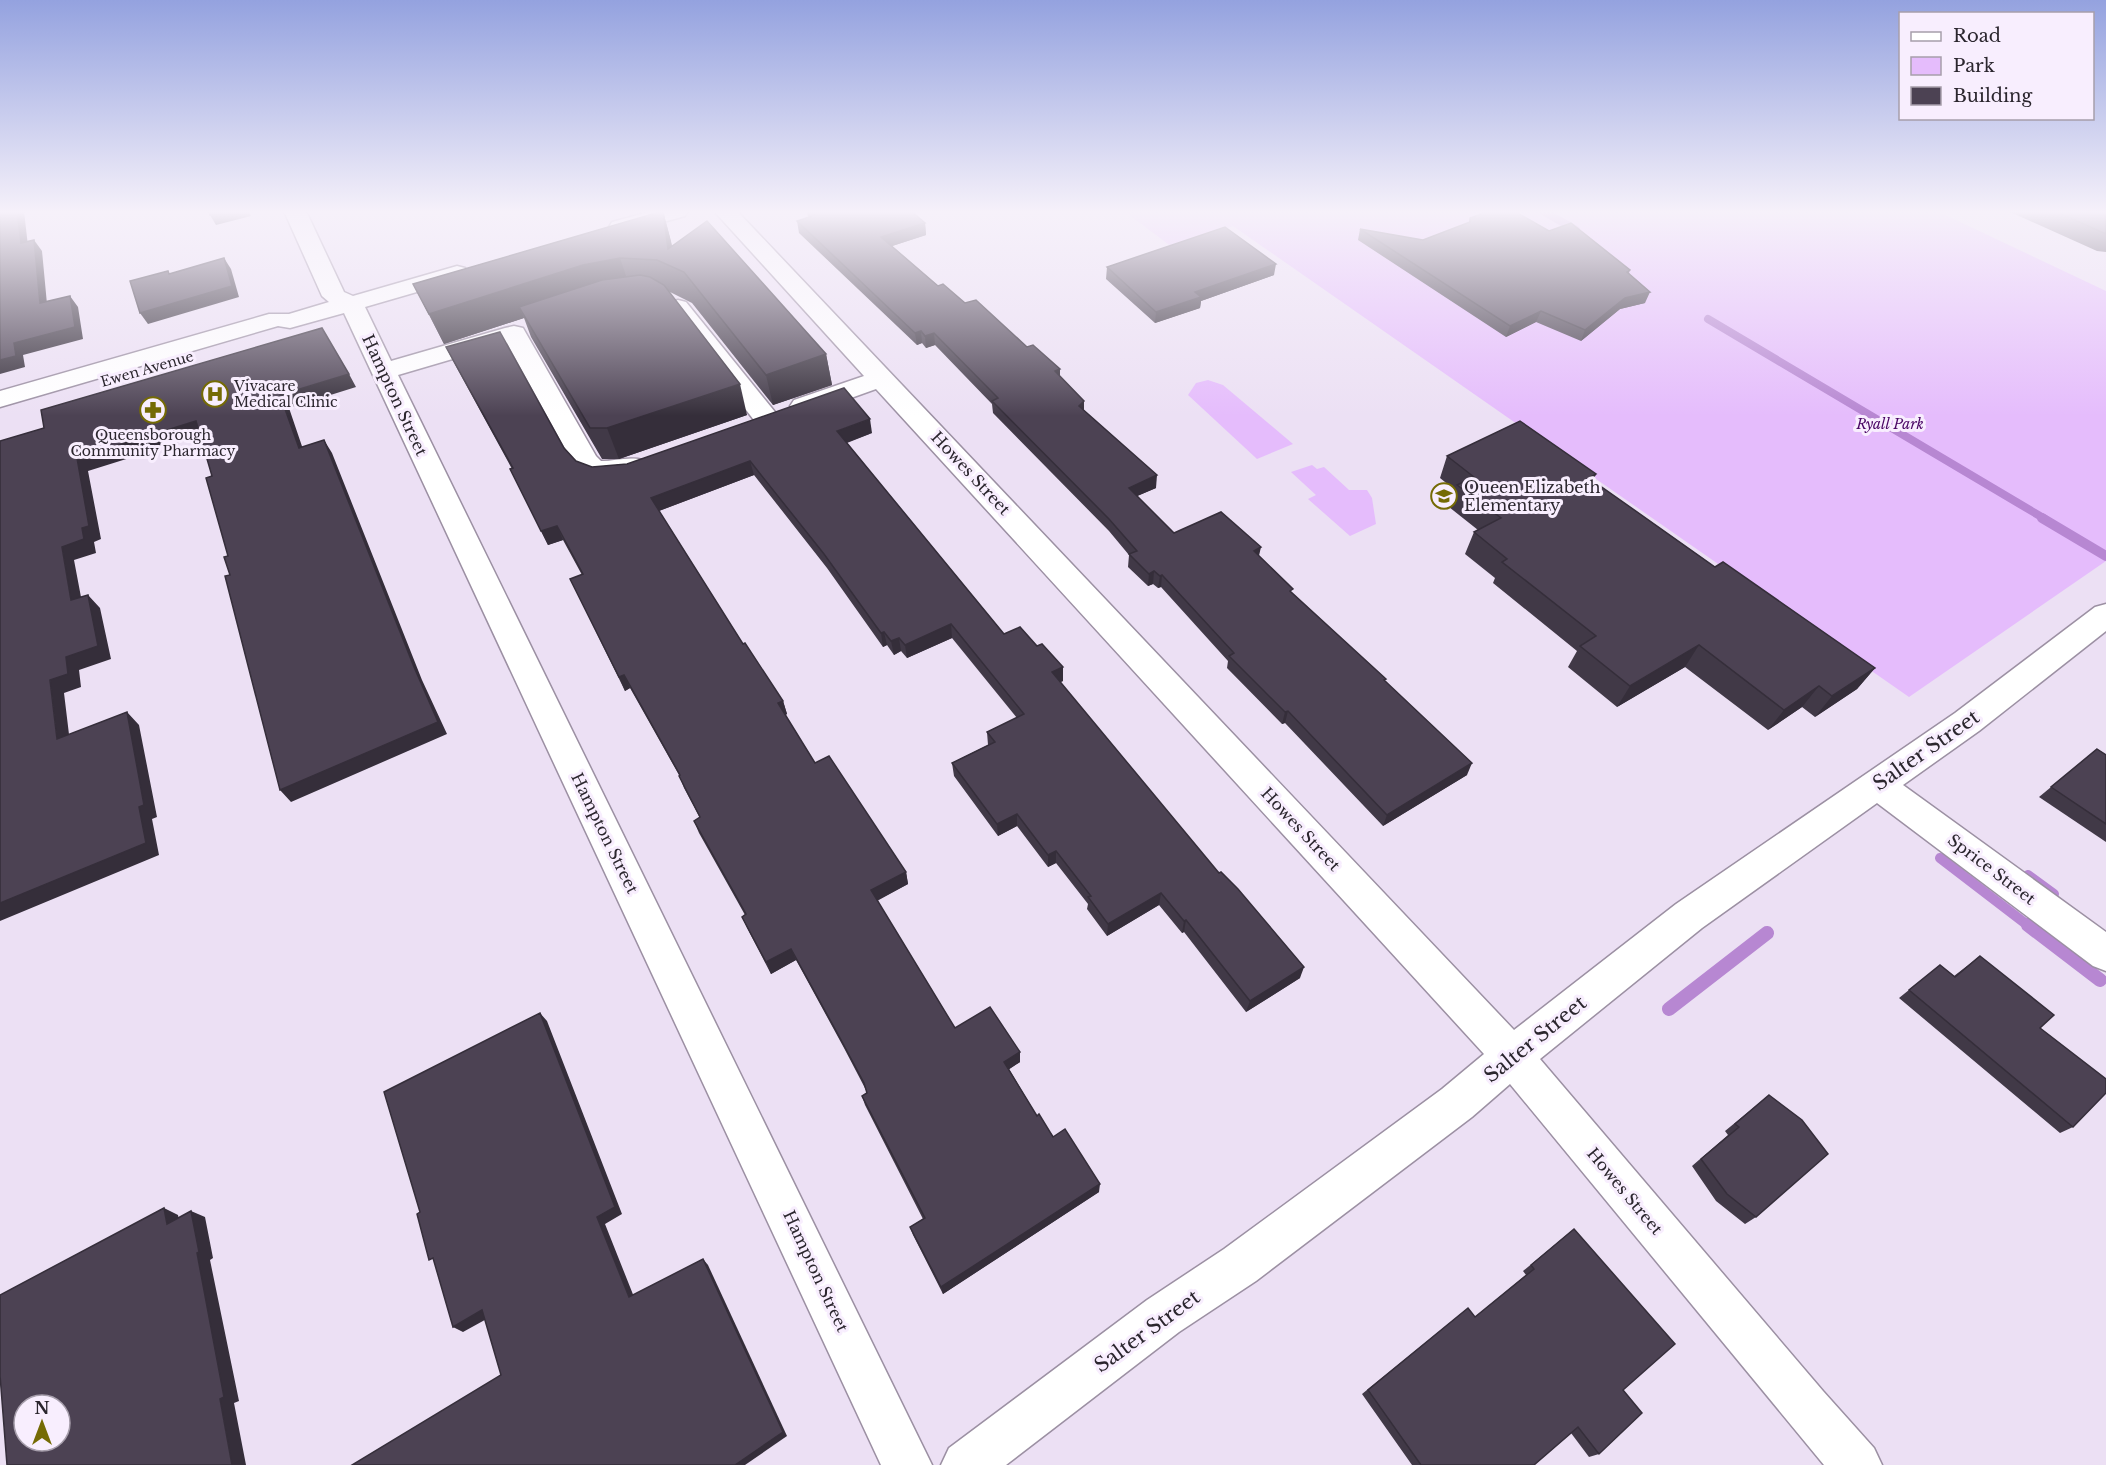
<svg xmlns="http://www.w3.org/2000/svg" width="2106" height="1465" font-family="'Libre Baskerville',serif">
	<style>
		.green { fill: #e5bcfc }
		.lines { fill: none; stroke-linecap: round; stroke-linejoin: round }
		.stream-far2 { stroke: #b787d2; stroke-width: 8 }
		.stream-far1 { stroke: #b787d2; stroke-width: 10 }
		.stream { stroke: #b787d2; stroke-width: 14 }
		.minor-casing { stroke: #9c90a3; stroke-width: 3 }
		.minor { fill: #fff; fill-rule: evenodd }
		.wall { fill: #413947 }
		.shaded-wall { fill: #352e3a }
		.building { fill: #4c4253; stroke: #352e3a; stroke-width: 1.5; fill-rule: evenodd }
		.labels { text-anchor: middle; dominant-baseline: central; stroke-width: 6; stroke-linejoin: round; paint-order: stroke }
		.far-street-label { font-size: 14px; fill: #2b262e; stroke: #f8eefe }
		.far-poi-label { font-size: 14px; fill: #2b262e; stroke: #f8eefe; text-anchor: start }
		.far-park-label { font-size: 14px; font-style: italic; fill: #490564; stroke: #f8eefe }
		.street-label { font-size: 16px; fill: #2b262e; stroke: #f8eefe }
		.poi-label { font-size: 16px; fill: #2b262e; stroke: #f8eefe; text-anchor: start }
		.near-street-label { font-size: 20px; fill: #2b262e; stroke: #f8eefe }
	</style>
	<rect width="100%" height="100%" fill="#ece0f4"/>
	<g class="green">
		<path d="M1124,211h813l169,80v270l-197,136 -676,-471 -61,21z"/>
		<path d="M1208,380l15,5 70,59 -36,15 -69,-64 8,-12z"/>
		<path d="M1312,465l5,4 7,-2 25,23h18l5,8 4,26 -26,12 -42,-37 8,-4 -25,-23z"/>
	</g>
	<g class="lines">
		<g class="stream-far2">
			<path d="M1543,211l33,19"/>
			<path d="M1708,319l337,200"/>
		</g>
		<g class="stream-far1">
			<path d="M2042,518l64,38"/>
			<path d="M1940,858l90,69"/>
			<path d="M2028,875l26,19"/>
		</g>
		<g class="stream">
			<path d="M2028,925l72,55"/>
			<path d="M1669,1009l98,-76"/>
		</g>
		<g class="minor-casing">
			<g id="minor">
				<path d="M284,211h22l38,81 9,4 104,-30 8,2 3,5 -3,5 -100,29 26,54 114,-33 9,-2 9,2 73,128 5,5c14,0 28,-5 42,-1l4,6 -4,6 -22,7 -37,-3 -12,-15 -65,-118 -109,32 534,1090h-51l-537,-1152 -54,15 -12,-2 -278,81v-16l269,-77h20l40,-12 -7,-6z"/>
				<path d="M653,211h35l-3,5 -65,18 -8,-2 -3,-5 3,-5z"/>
				<path d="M714,211h23l777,819 162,-126 279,-191 140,-106 11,-3v27l-127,100 -76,54 203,147v39l-13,-5 -216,-163 -175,125 -162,131 283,332 51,57 8,17h-58l-314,-381 -38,33 -216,164 -77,51 -173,133h-65l8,-17 198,-148 77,-51 218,-160 42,-35 -608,-665 -64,23 -9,2 -9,-2 -4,-6 4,-6 70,-24z"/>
				<path d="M678,300l8,2 89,110 4,6 -4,6 -9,2 -9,-2 -91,-117 4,-5z"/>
			</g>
		</g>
		<use href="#minor" class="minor"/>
	</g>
	<g class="wall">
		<path d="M663,211l9,35 154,108 6,31 -59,20 -81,-102 -24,-12 79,124 -128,44h-17l-71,-122 -7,-19 -80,26 -31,-60z"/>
		<path d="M807,211h104l14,12 1,12 -34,11 46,40 27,17 62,44 33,22v7l24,25v9l72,78 -19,8 37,37 85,23 33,37 93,89 82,93 -84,51 -98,-103 -3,1 -55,-56 1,-7 -67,-74 -3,1 -5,-4 -5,2 -20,-19 1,-12 -20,-24 -116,-118 -1,-9 -57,-59 -9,3 -4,-5 -5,2 -118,-112 -2,-12 11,-4z"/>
		<path d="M2008,211h98v41l-9,-1z"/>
		<path d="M1470,218l79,13 81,39 -1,3 16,30 -25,6 -39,32 -45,-19 -30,15 -148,-97 2,-11 63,11 46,-17z"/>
		<path d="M1107,267l167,8 -73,26 -1,7 -45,15 -49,-44z"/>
		<path d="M446,347l118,101 12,13 16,6 35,-3 245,-31 -25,10 157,191 33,12 26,21v14l-3,1 240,296 -54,34 -62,-80 -2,1 -23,-28 -52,31 -20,-27 1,-5 -32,-41 -8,4 -31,-41 -19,10 -44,-60 -2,-13 36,-18 -1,-13 30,-14 -65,-80 -45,20 -6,-7 -7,4 -7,-10 -4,2 -56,-79 -73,-93 -95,36 84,133 40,57 4,13 -2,1 30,48 91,109 2,12 -31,17 78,127 65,24v10l-11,7 28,47 62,76 -156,102 -30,-59 -3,-8 13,-8 -58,-114 -3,-9 5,-4 -23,-44 -48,-88 -25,14 -24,-46 -5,-11 3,-2 -46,-82 -5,-12 6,-3 -16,-30 -5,-13 -49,-87 -5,3 -48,-98 -7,-14 12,-4 -19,-35 -15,5 -38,-76h2l-59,-108z"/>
		<path d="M1447,456l149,18 -3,7 122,86 160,101 -18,21 -42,28 -13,-10 -34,23 -83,-63 -68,40 -49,-40 9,-16 -84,-68 2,-5 -30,-24 9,-22 4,-2 -29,-23 6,-17 -15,-12z"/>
		<path d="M2097,749l9,6v87l-67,-45z"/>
		<path d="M1980,956l60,72 33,99 -13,6 -161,-135 41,-33 14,11z"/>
		<path d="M1769,1095l-13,122 -11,7 -29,-23 -24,-35 36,-31 -3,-4z"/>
		<path d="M1574,1229l49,161 -24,64 -10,3 -18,-24 -37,32h-122l-50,-71 106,-86 7,9 51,-42 -3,-4z"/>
	</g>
	<g class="shaded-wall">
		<path d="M17,211h7l5,44 -8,-12z"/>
		<path d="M228,211h20l3,5 -35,9 -6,-10z"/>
		<path d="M663,211l8,30 4,27 -7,-19z"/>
		<path d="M925,223l1,12 -43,14 -2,-12z"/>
		<path d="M34,240l8,11 6,64 -8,-12z"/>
		<path d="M224,258l7,11 8,28 -91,27 -8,-11z"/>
		<path d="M620,258l10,30 -111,19 5,11 -80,26 -15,-30 154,-49z"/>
		<path d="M1276,264l-2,11 -73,26 -1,7 -45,15 1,-11 39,-20z"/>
		<path d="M1650,292l-5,11 -25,6 -39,32 4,-11 40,-32z"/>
		<path d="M70,296l8,11 5,32 -60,16 2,12 -25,7v-14l14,-17z"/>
		<path d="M1541,311l-5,11 -30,15 4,-11z"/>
		<path d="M921,331l1,12 -5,2 -2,-12z"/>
		<path d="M934,333l1,12 -9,3 -1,-12z"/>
		<path d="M826,354l6,31 -59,20 -7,-30z"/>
		<path d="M1060,369v12l-5,-10z"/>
		<path d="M349,374l7,13 -67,21 18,53 -8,-13 -19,-53z"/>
		<path d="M740,384l7,31 -128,44 -12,-31z"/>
		<path d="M1084,401v13l-5,-8z"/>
		<path d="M870,419l2,14 -32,12 -3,-14z"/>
		<path d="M196,421l10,13 -118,37 13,68 -7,3 2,11 -22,7 10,53 -13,-13 -9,-53 15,-89z"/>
		<path d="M324,440l8,13 90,227 25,54 -156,68 -11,-12 134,-123z"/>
		<path d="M750,461l4,14 -98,37 -5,-14z"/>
		<path d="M1596,474l-10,22 3,-18z"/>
		<path d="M1157,475l-1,13 -28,12 1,-12z"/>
		<path d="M557,526l6,14 -15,5 -7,-14z"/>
		<path d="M1261,547l-3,13 -4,-9z"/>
		<path d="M1154,571l-1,13 -5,2 1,-12z"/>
		<path d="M1162,575l-1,12 -3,1 2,-12z"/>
		<path d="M88,595l12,13 11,51 -32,11 2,17 -17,6 7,58 -14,-12 -7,-59 16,-23z"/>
		<path d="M951,624l1,14 -45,20 -2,-13z"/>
		<path d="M884,632l3,13 -4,2 -2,-14z"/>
		<path d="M899,638l2,13 -7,4 -3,-14z"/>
		<path d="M1699,645l-14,22 -68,40 13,-21z"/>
		<path d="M1063,667v14l-11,5v-14z"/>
		<path d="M1875,668l-18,21 -42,28 17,-21z"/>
		<path d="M624,675l6,13 -5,3 -6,-14z"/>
		<path d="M1819,686l-17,21 -34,23 16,-20z"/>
		<path d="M783,701l4,13 -5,3 -4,-14z"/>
		<path d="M1288,711l-3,12 -3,1 3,-12z"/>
		<path d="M127,712l12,13 18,92 -5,2 7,36 -159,66v-18z"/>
		<path d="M1472,763l-5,12 -84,51 4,-11z"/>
		<path d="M1017,814v12l-19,10 -1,-12z"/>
		<path d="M1056,851v12l-8,4v-12z"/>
		<path d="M906,872l2,12 -34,18 -3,-12z"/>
		<path d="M1161,893l-2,12 -52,31 1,-12z"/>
		<path d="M1186,920l-2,12 -2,1 2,-12z"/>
		<path d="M791,949l5,11 -25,14 -5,-12z"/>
		<path d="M1304,967l-4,11 -54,34 4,-11z"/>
		<path d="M540,1013l7,8 75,193 -17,10 31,78 -7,-5 -32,-80z"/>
		<path d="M1020,1052v10l-15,10 -1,-10z"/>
		<path d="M1100,1184l-1,8 -156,102 -2,-7z"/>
		<path d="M164,1208l14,7 3,15 -14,-6z"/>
		<path d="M191,1211l14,6 8,41 -3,2 29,141 -5,2 12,62h-14l-12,-66 -23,-146z"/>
		<path d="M703,1259l5,6 79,171 -42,29h-10z"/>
		<path d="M482,1310l10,6 -29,16 -10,-5z"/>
	</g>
	<g class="building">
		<path d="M0,211h17l4,32 13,-3 6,63 30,-7 5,31 -61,16 2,13 -16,4z"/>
		<path d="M209,211h19l-18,4z"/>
		<path d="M663,211l5,38 39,-28 119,133 -60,21 -82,-103 -27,-12 -37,-2 -37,7 -154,49 -16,-30z"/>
		<path d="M811,211h100l14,12 -44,14 57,49 5,-2 22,19 11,-3 51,47 6,-2 27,24 -5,2 29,30 -5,5 78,69 -28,13 45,45 47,-21 40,35 -7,4 39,38 -3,2 96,88 -2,1 88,83 -85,52 -99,-104 -3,1 -56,-56 5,-3 -72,-78 -2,1 -6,-5 -5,3 -20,-20 8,-3 -28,-32 -117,-118 6,-3 -64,-65 -9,3 -4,-5 -6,2 -118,-112 18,-6z"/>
		<path d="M1489,211l9,1 16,-1 35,20 22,-8 59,47 -3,2 23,20 -25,6 -40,32 -44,-19 -31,15 -150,-97 63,11 47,-18v-4z"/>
		<path d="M2055,211h51v23z"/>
		<path d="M1225,227l51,37 -81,28 6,5 -45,15 -49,-45z"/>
		<path d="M224,258l8,28 -92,27 -10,-32 38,-10 1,3z"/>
		<path d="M640,275l10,2 14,8 76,99 -133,44h-17l-71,-121 83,-27z"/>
		<path d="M322,328l27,46 -69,21 19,53 25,-8 90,227 24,55 -158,68 -55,-214 5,-1 -6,-18 4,-1 -22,-78 6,-2 -16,-55 -119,37 12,68 -7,2 2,11 -22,8 9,53 17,-5 10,51 -32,11 2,17 -18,6 7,59 70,-27 17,93 -5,2 7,36 -146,60v-462l44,-13 -3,-18z"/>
		<path d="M500,332l64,116 12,13 16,6 35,-3 217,-76 26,31 -33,12 167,203 16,-7 17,19 5,-2 21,23 -11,5 167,201 2,-1 17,17 66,78 -54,34 -64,-81 -2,1 -23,-28 -53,31 -20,-27 3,-1 -35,-45 -8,4 -31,-41 -20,10 -45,-61 43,-21 -8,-10 37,-18 -73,-90 -46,21 -6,-7 -8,3 -7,-9 -3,1 -57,-79 -74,-93 -99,37 92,146 2,-1 38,58 -5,2 37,60 14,-7 77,116 -35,18 84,138 35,-21 30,45 -16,10 33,54 2,-2 14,23 12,-8 35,55 -159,103 -31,-60 15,-9 -63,-122 5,-3 -3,-10 -24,-45 -49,-89 -25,13 -24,-45 4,-3 -52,-93 6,-4 -21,-41 1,-1 -56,-100 -5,2 -49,-98 13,-5 -26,-48 -16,5 -31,-62 3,-1 -67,-121z"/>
		<path d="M1520,421l76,53 -7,4 126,89 8,-5 152,106 -43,28 -13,-10 -35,24 -85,-65 -69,41 -50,-40 16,-10 -94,-74 5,-3 -33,-27 27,-14 -44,-33 17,-8 -27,-21z"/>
		<path d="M2097,749l9,6v69l-55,-37z"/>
		<path d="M1980,956l74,59 -14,13 66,51v14l-33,34 -164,-137 31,-25 15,12z"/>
		<path d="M540,1013l75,194 -18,10 32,80 74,-38 80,173 -48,33h-383l149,-90 -19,-65 -29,17 -20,-69 -4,2 -12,-46 3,-2 -36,-120z"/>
		<path d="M1769,1095l33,25 26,34 -72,63 -29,-23 -26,-35 38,-32 -4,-3z"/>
		<path d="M164,1208l3,16 24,-13 8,41 -2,1 27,144 -4,2 12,66h-225l-7,-90v-80zM24,1405h36v36h-36z"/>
		<path d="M1574,1229l101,115 -52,46 19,23 -43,41 -21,-27 -44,38h-113l-53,-75 100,-82 7,9 59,-48 -3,-4z"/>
	</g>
	<linearGradient id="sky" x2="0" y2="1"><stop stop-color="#94a2df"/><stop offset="0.51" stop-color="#f6f1fa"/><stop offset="1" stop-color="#f6f1fa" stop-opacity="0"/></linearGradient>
	<rect width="2106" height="416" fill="url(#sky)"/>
	<defs>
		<g id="hospital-ring" transform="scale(1.35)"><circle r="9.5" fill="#f8eefe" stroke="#756b05" stroke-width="1.5"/><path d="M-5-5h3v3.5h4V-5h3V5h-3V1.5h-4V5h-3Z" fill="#756b05"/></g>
		<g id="pharmacy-ring" transform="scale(1.35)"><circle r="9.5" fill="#f8eefe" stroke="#756b05" stroke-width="1.5"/><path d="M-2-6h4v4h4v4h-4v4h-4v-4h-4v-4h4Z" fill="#756b05"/></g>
		<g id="school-ring" transform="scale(1.35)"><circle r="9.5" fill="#f8eefe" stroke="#756b05" stroke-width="1.5"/><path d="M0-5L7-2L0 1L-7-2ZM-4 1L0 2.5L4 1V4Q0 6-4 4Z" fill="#756b05"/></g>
	</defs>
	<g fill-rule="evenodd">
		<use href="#hospital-ring" x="215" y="394"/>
		<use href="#pharmacy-ring" x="153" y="410"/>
		<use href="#school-ring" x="1444" y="496"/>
	</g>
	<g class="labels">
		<g class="far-street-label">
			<text transform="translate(147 369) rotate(-16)">Ewen Avenue</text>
		</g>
		<g class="far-poi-label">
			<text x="234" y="386">Vivacare<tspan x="234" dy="16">Medical Clinic</tspan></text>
			<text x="153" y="435" text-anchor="middle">Queensborough<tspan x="153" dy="16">Community Pharmacy</tspan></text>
		</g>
		<g class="far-park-label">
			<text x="1890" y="424">Ryall Park</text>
		</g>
		<g class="street-label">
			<text transform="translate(395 395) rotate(65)">Hampton Street</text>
			<text transform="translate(971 473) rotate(47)">Howes Street</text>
			<text transform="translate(1301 829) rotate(47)">Howes Street</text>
			<text transform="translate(605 833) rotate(64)">Hampton Street</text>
			<text transform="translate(1992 869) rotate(37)">Sprice Street</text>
			<text transform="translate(1625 1191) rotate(50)">Howes Street</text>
			<text transform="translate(816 1271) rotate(65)">Hampton Street</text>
		</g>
		<g class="poi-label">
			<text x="1464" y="487">Queen Elizabeth<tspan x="1464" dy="18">Elementary</tspan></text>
		</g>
		<g class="near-street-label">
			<text transform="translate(1926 750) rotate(-35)">Salter Street</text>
			<text transform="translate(1535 1039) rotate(-39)">Salter Street</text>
			<text transform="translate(1147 1331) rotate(-36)">Salter Street</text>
		</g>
	</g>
	<rect x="1899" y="12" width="195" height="108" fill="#f8eefe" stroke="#a69eab" stroke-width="1.5"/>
	<rect x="1911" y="32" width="30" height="9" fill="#ffffff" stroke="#a69eab" stroke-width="1.5"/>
	<text x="1953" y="42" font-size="18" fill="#2b262e">Road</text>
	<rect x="1911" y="57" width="30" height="18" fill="#e5bcfc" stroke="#a69eab" stroke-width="1.5"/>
	<text x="1953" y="72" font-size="18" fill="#2b262e">Park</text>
	<rect x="1911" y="87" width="30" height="18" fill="#4c4253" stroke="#a69eab" stroke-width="1.5"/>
	<text x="1953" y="102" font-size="18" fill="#2b262e">Building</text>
	<g transform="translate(42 1423)"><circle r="28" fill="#f8eefe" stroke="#a69eab" stroke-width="1.5"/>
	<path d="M0-4.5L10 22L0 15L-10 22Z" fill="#756b05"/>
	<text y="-9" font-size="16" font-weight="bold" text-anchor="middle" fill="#2b262e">N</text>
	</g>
</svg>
